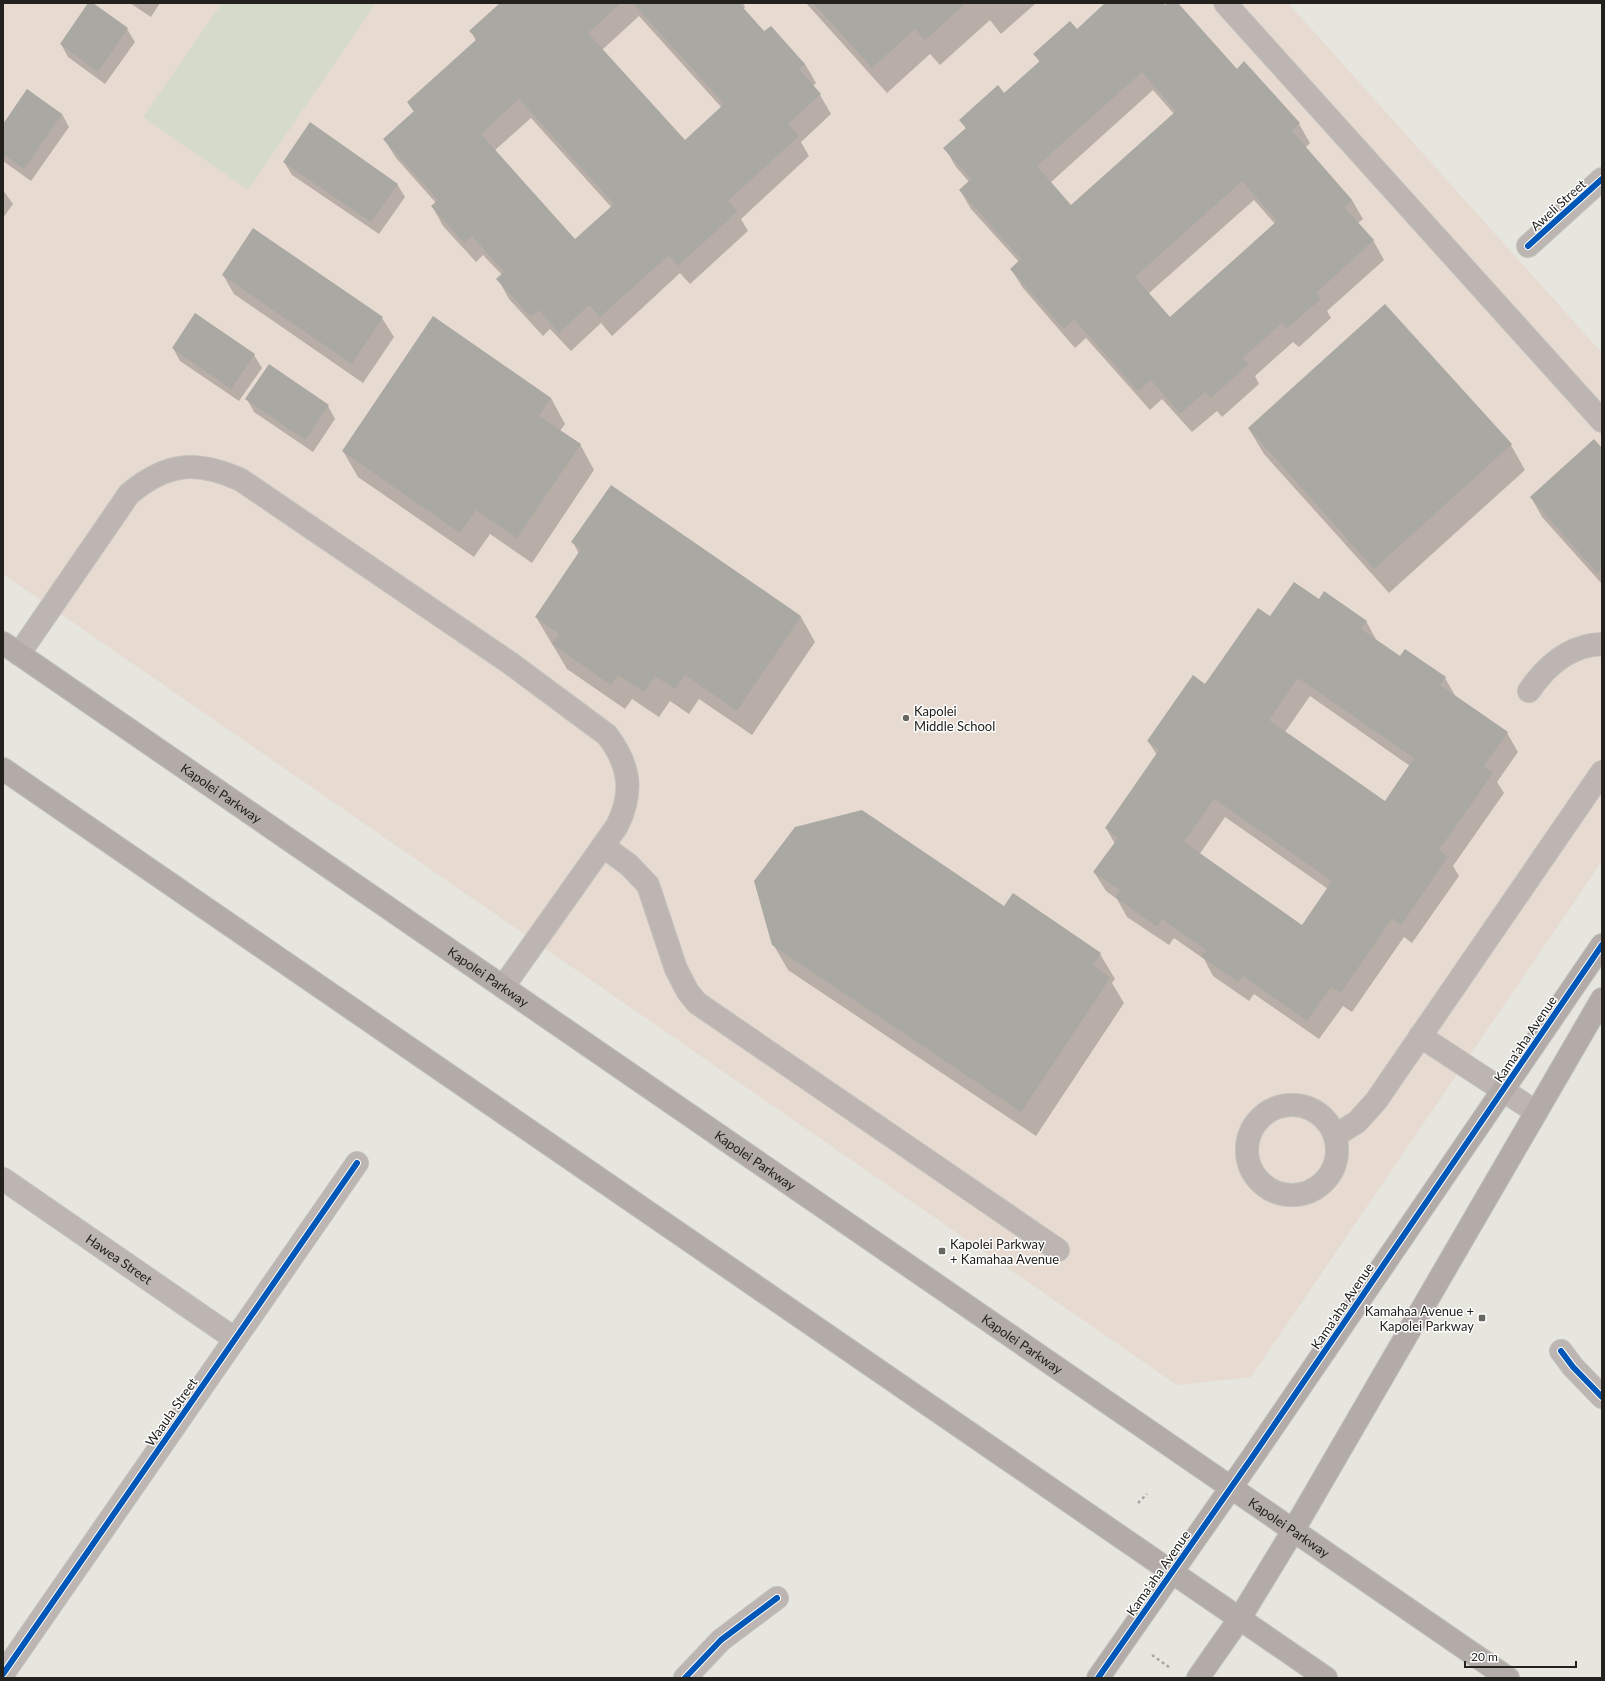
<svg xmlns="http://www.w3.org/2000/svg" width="1605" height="1681" font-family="Lato,sans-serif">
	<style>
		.education { fill: #e7dad1 }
		.green { fill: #d6dbc9 }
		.shadow { fill: #0003; fill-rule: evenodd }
		.building { fill: #a9a8a3; fill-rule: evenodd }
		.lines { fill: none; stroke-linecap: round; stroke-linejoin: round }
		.lane-casing { stroke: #c2c1bc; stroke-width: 24 }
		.street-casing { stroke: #c2c1bc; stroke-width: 24 }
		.secondary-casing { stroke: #c2c1bc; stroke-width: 24 }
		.path { stroke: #aaa7a3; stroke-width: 2.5; stroke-dasharray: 3 3; stroke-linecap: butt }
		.lane { stroke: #bcb5b2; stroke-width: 22 }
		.street { stroke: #bcb5b2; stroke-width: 22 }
		.secondary { stroke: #b2aba8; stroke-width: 22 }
		.cycleway-casing { stroke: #fff; stroke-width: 8 }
		.cycleway { stroke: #0057b8; stroke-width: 6 }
		.poi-dot { fill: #676661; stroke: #fff; stroke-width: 1.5 }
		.labels { text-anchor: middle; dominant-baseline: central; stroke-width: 3; stroke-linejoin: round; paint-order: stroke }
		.street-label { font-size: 13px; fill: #22211d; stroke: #fff }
		.poi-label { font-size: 13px; fill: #22211d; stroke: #fff; text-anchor: start }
	</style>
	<rect width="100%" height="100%" fill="#e6e5de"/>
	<path class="education" d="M3,3h1285l314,350v508l-351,516 -74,8 -1174,-811z"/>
	<path class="green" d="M222,3h154l-128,187 -105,-73z"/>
	<g class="shadow">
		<path d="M90,3l37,26 8,13 -30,42 -37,-27 -7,-13z"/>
		<path d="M130,3h30l-9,14z"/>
		<path d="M501,3h242l2,4 -2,2 21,24 41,31 11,19 -3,3 7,9 11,19 -30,28 8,14 -68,63 7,12 -58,53 -10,-11 -68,63 -11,-13 -30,28 -21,-22 -7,7 -34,-37 -11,-20 4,-4 -19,-20 -7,7 -33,-36 -11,-20 4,-3 -40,-45 -12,-19 30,-27 -6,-9 68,-62 -5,-10zM639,16l83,92 -37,34 -83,-92zM531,118l81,90 -37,33 -81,-90z"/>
		<path d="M806,3h230l-35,31 -11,-14 -50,45 -10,-11 -43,39z"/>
		<path d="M1107,3h55l3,4 4,-4h8l60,67 62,54 11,19 -5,5 47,52 11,19 -5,4 15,17 11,20 -57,51 4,7 -32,29 -6,-5 -38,34 4,8 -37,33 -5,-6 -25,21 -30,-33 -12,11 -64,-72 -11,10 -52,-60 -12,-19 8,-7 -48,-53 -11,-19 9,-8 -13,-15 -11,-19 21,-19 -5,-9 43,-25 36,-32 -5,-9 42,-24zM1153,90l21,24 -103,92 -21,-23zM1254,200l21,24 -105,94 -22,-24z"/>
		<path d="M62,114l7,13 -38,54 -28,-20v-36z"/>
		<path d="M284,162l113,22 8,13 -26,37 -87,-59z"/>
		<path d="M3,190l10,14 -10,14z"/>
		<path d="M253,229l129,89 12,19 -31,46 -129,-89 -11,-19z"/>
		<path d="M433,318l118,80 14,26 -5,7 20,13 14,26 -62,93 -42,-29 -16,23 -116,-80 -15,-26z"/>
		<path d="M173,348l81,7 8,13 -23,33 -59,-40z"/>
		<path d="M247,399l81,7 7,13 -22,33 -59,-40z"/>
		<path d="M1249,429l262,16 14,25 -136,123 -125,-139z"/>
		<path d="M1602,449v135l-60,-67 -11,-20z"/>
		<path d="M611,486l190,131 14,25 -63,93 -53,-36 -10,15 -19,-13 -11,16 -27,-18 -7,10 -58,-40 -31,-52 43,-63 -6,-12z"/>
		<path d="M1319,601l47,20 11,20 23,17 45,20 11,19 51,36 11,19 -21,30 7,11 -51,73 6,10 -47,67 -8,-6 -52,75 -9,-6 -24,33 -65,-45 -5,7 -36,-25 -9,-17 -30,-21 -5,7 -42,-28 -10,-18 -11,-8 -12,-19 21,-28 -9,-16 51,-73 -9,-14 122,-123zM1310,696l100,70 -25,36 -100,-70zM1225,817l103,72 -26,37 -103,-71z"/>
		<path d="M1013,894l87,60 15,25 -3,4 12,20 -88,133 -248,-166 -15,-26 231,-36z"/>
	</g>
	<g class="building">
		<path d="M88,3h5l35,25 -30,44 -38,-28z"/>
		<path d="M500,3h121l-33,30 97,107 39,-36 -91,-101h106l25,28 7,-5 34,38 -6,5 22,25 -33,30 11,12 -71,65 10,10 -60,55 -9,-11 -69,62 -11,-12 -30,28 -20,-23 -8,7 -35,-38 8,-7 -32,-36 -8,7 -33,-37 7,-6 -55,-61 31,-28 -7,-9 70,-63 -8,-8zM519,99l95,105 -39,35 -94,-105z"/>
		<path d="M813,3h153l-41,37 -10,-11 -43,39z"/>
		<path d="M1105,3h58l2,2 3,-2h10l59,66 7,-8 56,62 -8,8 60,69 -8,7 30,33 -58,53 5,6 -34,29 -5,-5 -39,35 6,6 -38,34 -6,-6 -25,22 -29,-34 -13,11 -64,-72 -10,10 -54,-60 11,-10 -62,-69 12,-11 -28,-31 23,-20 -7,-8 39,-35 6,8 36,-32 -7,-7 37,-33 7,8zM1142,72l34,39 -105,94 -34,-39zM1242,181l35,40 -107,96 -35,-40z"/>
		<path d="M27,89l35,25 -38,55 -21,-15v-30z"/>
		<path d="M310,122l88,62 -27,38 -88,-60z"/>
		<path d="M253,228l130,89 -31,47 -130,-89z"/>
		<path d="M1385,304l127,140 -138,125 -126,-141z"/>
		<path d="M195,313l60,41 -24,35 -59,-41z"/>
		<path d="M433,316l118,82 -12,18 42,28 -64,94 -41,-28 -16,23 -118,-82z"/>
		<path d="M269,364l60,41 -24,35 -60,-41z"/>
		<path d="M1594,439l8,9v120l-5,5 -67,-76z"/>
		<path d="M611,485l190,131 -64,95 -52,-36 -10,14 -20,-13 -11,16 -26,-17 -7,10 -59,-41 7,-10 -24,-17 46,-68 -10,-7z"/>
		<path d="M1294,582l25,17 5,-8 43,30 -6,8 39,27 5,-7 41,28 -6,8 68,47 -24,34 9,7 -54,77 9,7 -47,68 -9,-7 -51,75 -10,-6 -24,34 -64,-45 -5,6 -37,-26 5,-6 -44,-31 -5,8 -42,-30 5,-7 -27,-18 25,-34 -13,-10 54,-78 -12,-9 46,-66 12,9 53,-76 12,8zM1298,678l116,80 -29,43 -116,-81zM1214,799l118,82 -30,44 -118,-83z"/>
		<path d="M862,810l142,96 9,-13 88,60 -8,12 17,13 -89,134 -249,-167 -18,-64 41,-54z"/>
	</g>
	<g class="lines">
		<g class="lane-casing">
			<g id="lane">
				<path d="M1225,3l377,418"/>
				<path d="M19,654l110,-160c38,-32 68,-34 112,-14l269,183 97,72c23,30 27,57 10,91l-114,161"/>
				<path d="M1529,691c17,-25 41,-46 73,-47"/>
				<path d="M603,846l26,19 19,20 28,84 12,23 9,11 361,247"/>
				<path d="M1420,1036l116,76"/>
				<circle cx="1292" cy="1150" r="45"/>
				<path d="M1336,1135l21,-13 19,-21 226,-329"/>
			</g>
		</g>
		<g class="street-casing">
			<g id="street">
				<path d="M1528,246l74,-67"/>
				<path id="s1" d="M3,1179l232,160"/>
				<path d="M1561,1351l12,16 29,30"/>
				<path d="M3,1674l354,-511"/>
				<path d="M685,1678l36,-38 56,-42"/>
			</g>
		</g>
		<g class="secondary-casing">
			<g id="secondary">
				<path id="s2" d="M3,643l1505,1035"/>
				<path d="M3,769l1323,909"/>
				<path d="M1098,1678l153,-219 351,-514"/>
				<path d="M1198,1678l42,-60 53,-87 309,-532"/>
			</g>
		</g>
		<g class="path">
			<path d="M1138,1503l9,-9"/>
			<path d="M1152,1655l17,12"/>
		</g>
		<use href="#lane" class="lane"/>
		<use href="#street" class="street"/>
		<use href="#secondary" class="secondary"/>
		<g class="cycleway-casing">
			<g id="cycleway">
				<path d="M1528,246l74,-67"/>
				<path d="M1561,1351l12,16 29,30"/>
				<path d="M3,1674l354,-511"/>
				<path d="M685,1678l36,-38 56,-42"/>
				<path d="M1098,1678l153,-219 351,-514"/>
			</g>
		</g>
		<use href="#cycleway" class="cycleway"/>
	</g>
	<g class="poi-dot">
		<circle cx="906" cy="718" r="4"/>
		<rect x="938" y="1247" width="8" height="8" rx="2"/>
		<rect x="1478" y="1314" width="8" height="8" rx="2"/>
	</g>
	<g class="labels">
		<g class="street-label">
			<text transform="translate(1558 205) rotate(-42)">Aweli Street</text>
			<text stroke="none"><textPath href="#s2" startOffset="265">Kapolei Parkway</textPath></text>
			<text stroke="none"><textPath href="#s2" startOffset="589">Kapolei Parkway</textPath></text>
			<text transform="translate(1525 1039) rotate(-56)">Kama'aha Avenue</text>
			<text stroke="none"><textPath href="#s2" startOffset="913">Kapolei Parkway</textPath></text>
			<text stroke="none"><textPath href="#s1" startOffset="141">Hawea Street</textPath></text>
			<text transform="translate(1342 1306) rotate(-56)">Kama'aha Avenue</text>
			<text stroke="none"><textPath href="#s2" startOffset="1237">Kapolei Parkway</textPath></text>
			<text transform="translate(171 1412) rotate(-55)">Waaula Street</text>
			<text stroke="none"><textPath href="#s2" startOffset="1561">Kapolei Parkway</textPath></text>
			<text transform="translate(1158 1573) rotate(-55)">Kama'aha Avenue</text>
		</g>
		<g class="poi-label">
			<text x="914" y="711">Kapolei<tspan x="914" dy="15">Middle School</tspan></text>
			<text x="950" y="1244">Kapolei Parkway<tspan x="950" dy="15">+ Kamahaa Avenue</tspan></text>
			<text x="1474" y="1311" text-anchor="end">Kamahaa Avenue +<tspan x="1474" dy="15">Kapolei Parkway</tspan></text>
		</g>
	</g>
	<rect width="1605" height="1681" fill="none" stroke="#22211d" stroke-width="8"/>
	<path d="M1465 1661v6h111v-6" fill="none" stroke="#22211d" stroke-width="2"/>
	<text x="1471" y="1661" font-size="12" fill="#22211d" stroke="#ffffff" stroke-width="3" paint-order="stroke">20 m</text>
</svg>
